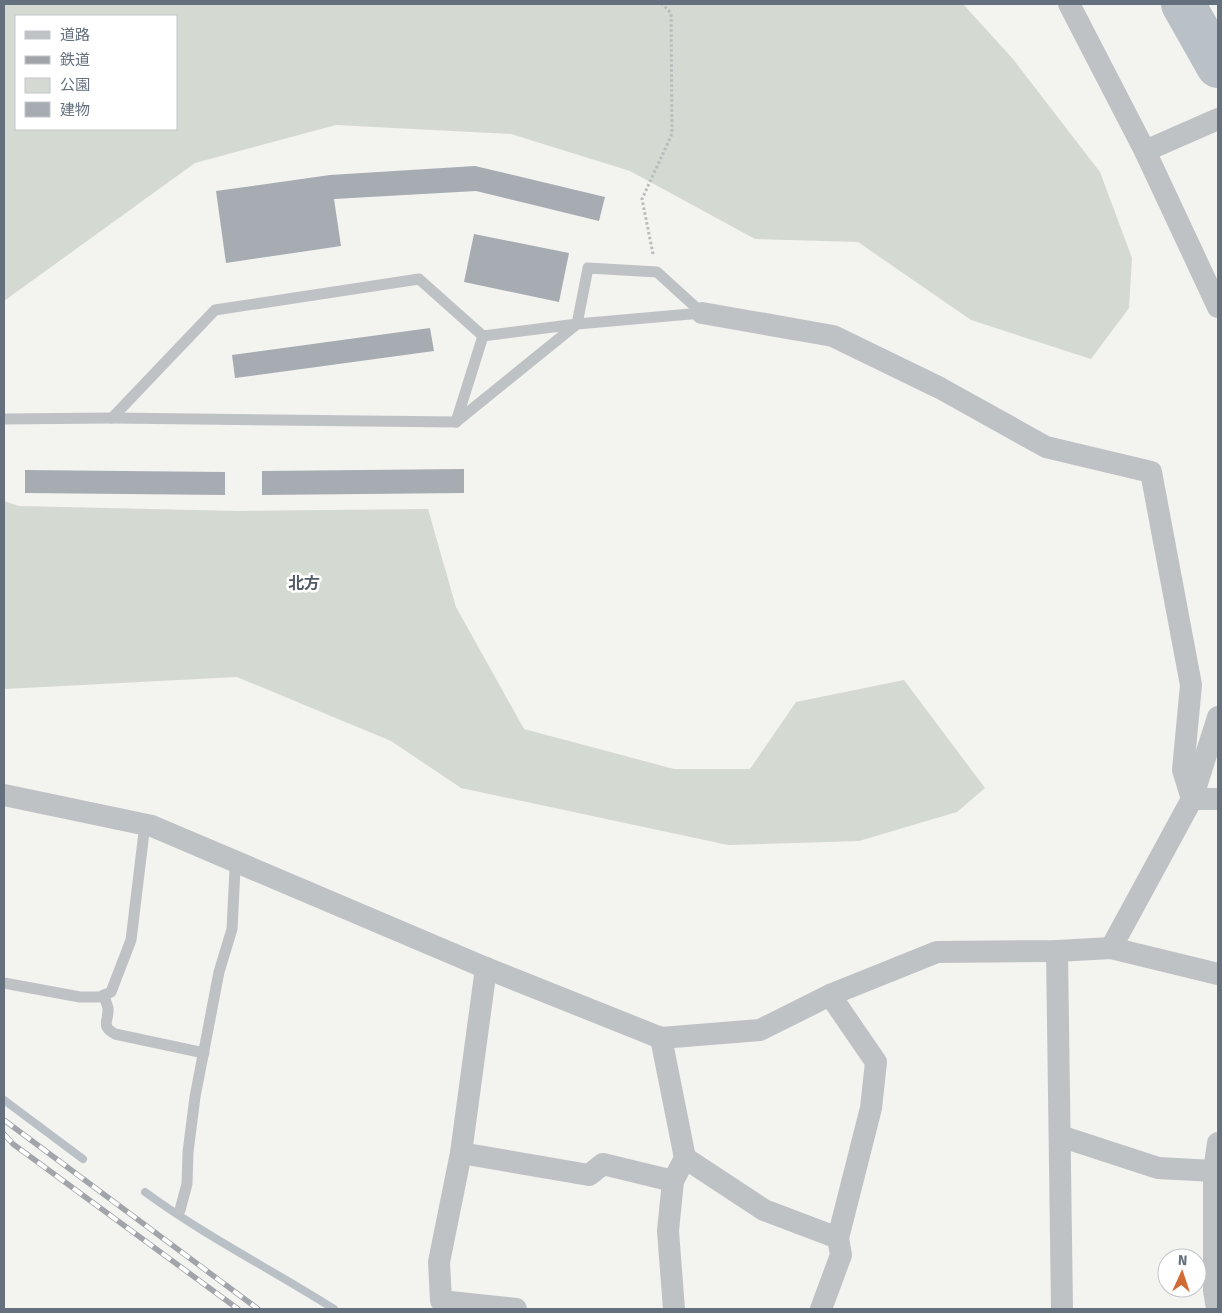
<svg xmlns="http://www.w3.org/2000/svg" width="1222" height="1313" font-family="'Fira Sans','Noto Sans JP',sans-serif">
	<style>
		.green { fill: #d4dad1; fill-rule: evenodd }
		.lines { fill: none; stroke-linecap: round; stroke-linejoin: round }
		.stream { stroke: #b9c1c7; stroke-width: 8 }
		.river { stroke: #b9c1c7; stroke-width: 44 }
		.building { fill: #a7acb2 }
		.path { stroke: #b9bbbd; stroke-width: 3; stroke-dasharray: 2.5 2.5; stroke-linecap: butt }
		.service { stroke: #bfc2c5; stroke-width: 11 }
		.minor { stroke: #bfc2c5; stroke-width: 22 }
		.rail-casing { stroke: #a1a5aa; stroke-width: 5.5 }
		.rail { stroke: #fff; stroke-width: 4; stroke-dasharray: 11; stroke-linecap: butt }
		.labels { text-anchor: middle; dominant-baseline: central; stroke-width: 5; stroke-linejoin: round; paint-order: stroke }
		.quarter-label { font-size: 16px; font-weight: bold; fill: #525a64; stroke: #fff }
	</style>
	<rect width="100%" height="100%" fill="#f3f3f0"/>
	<g class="green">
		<path d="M4,4h959l50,55 87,113 32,86 -3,50 -38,51 -120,-39 -113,-78 -103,-3 -125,-68 -119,-37 -175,-9 -141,38 -191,138zM16,16h160v113h-160z"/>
		<path d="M4,501l15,5 220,5 189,-2 28,98 68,122 150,40h76l46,-67 108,-22 81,108 -28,24 -98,29 -131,4 -267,-57 -70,-47 -154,-64 -233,12z"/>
	</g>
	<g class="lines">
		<g class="stream">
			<path d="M4,1100l79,59"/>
			<path d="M145,1192c60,44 126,77 189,117"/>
		</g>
		<path class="river" d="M1183,4l35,62"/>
	</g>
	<g class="building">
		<path d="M475,166l130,31 -6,24 -123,-30 -142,8 7,47 -115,17 -10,-72 114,-16z"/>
		<path d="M474,234l95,19 -10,49 -95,-20z"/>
		<path d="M430,328l4,23 -199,27 -3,-23z"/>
		<path d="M464,469v24l-202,2v-24z"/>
		<path d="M25,470l200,2v23l-200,-2z"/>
	</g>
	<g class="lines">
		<path class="path" d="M653,254l-11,-55 30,-65 -1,-121 -9,-9"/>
		<g class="service">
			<path d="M112,418l103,-108 204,-31 64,57 94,-12 125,-11"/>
			<path d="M4,419l108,-1 344,4 121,-98 11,-56 69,4 45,41"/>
			<path d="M456,422l27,-86"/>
			<path d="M4,983l76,14h20l11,-5 20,-52 14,-116"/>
			<path d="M104,995c1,5 3,9 4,13 1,13 -8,18 7,26l89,19"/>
			<path d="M180,1210l7,-26 1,-32 7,-55 24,-125 13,-43 3,-60 2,-7"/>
		</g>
		<g class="minor">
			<path d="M1069,4l76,147 73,156"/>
			<path d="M1145,151l73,-32"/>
			<path d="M702,313l131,23 107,52 106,59 105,25 40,213 -8,85 9,29"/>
			<path d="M4,795l148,31 334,142 175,70 99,-8 70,-35 107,-43 120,-1 54,-3 107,26"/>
			<path d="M1192,799h26"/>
			<path d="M1111,948l81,-149 26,-82"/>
			<path d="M1057,951l5,358"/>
			<path d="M486,968l-25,185 -22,109 2,39 75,8"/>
			<path d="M661,1038l24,120 -12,23 -5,50 6,78"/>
			<path d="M1060,1136l98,32 56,3"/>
			<path d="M461,1153l128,22 14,-11 70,17"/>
			<path d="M685,1158l79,52 74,28"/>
			<path d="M821,1309l20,-54 -3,-17 33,-130 5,-46 -46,-67"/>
			<path d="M1217,1309l-3,-18v-120l4,-28"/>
		</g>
		<g class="rail-casing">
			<g id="rail">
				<path d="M4,1120l254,189"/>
				<path d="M4,1134l9,10 225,165"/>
			</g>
		</g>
		<use href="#rail" class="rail"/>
	</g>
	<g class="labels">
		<g class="quarter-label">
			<text x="304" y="583">北方</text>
		</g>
	</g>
	<rect width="1222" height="1313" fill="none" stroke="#65707e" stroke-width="10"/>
	<rect x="15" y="15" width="162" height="115" fill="#ffffff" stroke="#c1c6cb"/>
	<rect x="25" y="31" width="25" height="8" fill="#bfc2c5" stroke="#c1c6cb"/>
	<text x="60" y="40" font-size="15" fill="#65707e">道路</text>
	<rect x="25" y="56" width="25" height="8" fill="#a1a5aa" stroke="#c1c6cb"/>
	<text x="60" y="65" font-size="15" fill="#65707e">鉄道</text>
	<rect x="25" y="78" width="25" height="15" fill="#d4dad1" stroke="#c1c6cb"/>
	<text x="60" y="90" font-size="15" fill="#65707e">公園</text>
	<rect x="25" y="102" width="25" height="15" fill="#a7acb2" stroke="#c1c6cb"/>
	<text x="60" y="115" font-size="15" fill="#65707e">建物</text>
	<g transform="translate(1182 1273) rotate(3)"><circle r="24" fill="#ffffff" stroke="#c1c6cb"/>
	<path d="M0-4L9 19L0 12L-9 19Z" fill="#d16a33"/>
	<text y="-8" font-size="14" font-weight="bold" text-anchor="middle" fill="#65707e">N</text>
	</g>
</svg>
